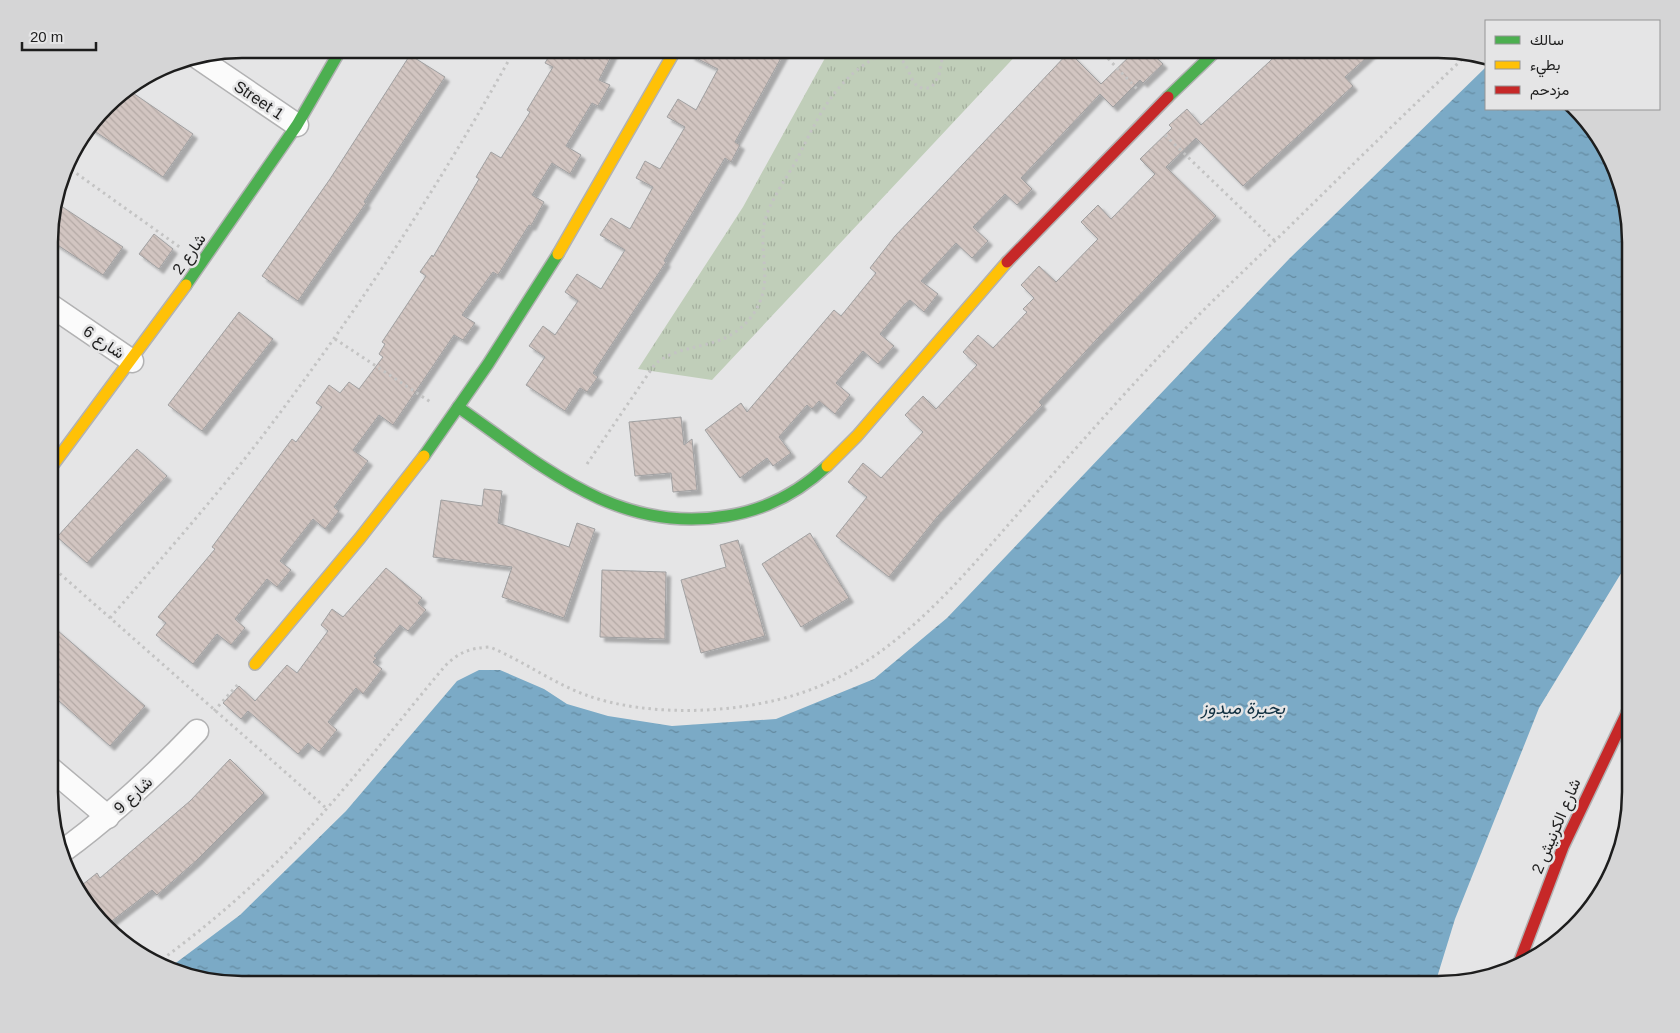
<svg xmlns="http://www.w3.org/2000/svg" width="1680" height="1033" font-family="Helvetica,Vazirmatn,sans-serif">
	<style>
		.grass { fill: url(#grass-tufts) }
		.water { fill: url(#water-ripples) }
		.building { fill: url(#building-back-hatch); stroke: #a0a0a1; filter: url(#shadow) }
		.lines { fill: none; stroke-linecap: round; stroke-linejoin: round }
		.street-casing { stroke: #b2b2b3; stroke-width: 25 }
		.fast-casing { stroke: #b2b2b3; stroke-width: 14 }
		.slow-casing { stroke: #b2b2b3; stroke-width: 14 }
		.jam-casing { stroke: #b2b2b3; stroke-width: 14 }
		.path { stroke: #c4c4c4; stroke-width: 3; stroke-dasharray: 2.5 4; stroke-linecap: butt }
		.street { stroke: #fbfbfb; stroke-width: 22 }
		.fast { stroke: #4caf50; stroke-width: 11 }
		.slow { stroke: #ffc107; stroke-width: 11 }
		.jam { stroke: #c62828; stroke-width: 11 }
		.labels { text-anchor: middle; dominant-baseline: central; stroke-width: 5; stroke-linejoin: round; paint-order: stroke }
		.street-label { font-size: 16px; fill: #1d1d1d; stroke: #e5e5e6 }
		.water-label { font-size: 18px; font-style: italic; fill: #102f40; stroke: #e5e5e6 }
		.rim { fill: none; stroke: #1d1d1d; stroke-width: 2.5 }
	</style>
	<defs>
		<pattern id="grass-tufts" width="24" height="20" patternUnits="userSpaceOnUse" patternTransform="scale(1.25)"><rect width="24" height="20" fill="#c0ceb9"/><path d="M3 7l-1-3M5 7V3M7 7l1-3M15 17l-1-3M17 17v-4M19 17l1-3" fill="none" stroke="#a5b09f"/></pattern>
		<pattern id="water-ripples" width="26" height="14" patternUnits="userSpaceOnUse" patternTransform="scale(1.25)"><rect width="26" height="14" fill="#7baac6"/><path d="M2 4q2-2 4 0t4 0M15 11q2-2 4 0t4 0" fill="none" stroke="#648aa0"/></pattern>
		<pattern id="building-back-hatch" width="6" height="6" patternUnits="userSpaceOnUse" patternTransform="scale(1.25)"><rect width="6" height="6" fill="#d2c5c1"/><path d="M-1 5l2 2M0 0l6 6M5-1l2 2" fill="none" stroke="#b4a9a5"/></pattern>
		<filter id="shadow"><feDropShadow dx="4.5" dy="4.5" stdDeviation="1" flood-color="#0004"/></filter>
	</defs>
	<rect width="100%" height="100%" fill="#e5e5e6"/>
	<path class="grass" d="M830,49h192l-310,331 -74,-11 105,-162z"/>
	<path class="water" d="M1486,67v42h92l27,36 26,83v329l-92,151 -84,211 -20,65h-1194l-50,-6 -22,-10 71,-53 106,-104 111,-130 22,-11h21l44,19 23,15 41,12 64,10 104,-7 98,-40 73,-61 342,-359z"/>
	<g class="building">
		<path d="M553,49h62l-16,31 11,5 -12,21 -6,-3 -26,43 15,9 -11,19 -18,-11 -20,32 12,7 -13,24 -2,-1 -31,50 -5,-3 -31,43 13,8 -12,17 -9,-5 -61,90 -14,-10 -26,35 15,11 -34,46 5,4 -14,18 -12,-10 -33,42 11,9 -14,17 -10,-8 -32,40 10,9 -14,17 -14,-11 -24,30 -37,-29 10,-12 -8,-6 57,-68 -3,-2 80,-108 4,3 26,-35 -6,-4 13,-18 11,8 9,-11 10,7 24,-32 -4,-3 6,-10 -3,-2 44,-66 -6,-4 12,-17 1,2 46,-78 -3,-2 15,-25 10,6 29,-46 -3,-2 26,-43 -8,-4z"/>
		<path d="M692,49h94l-51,93 5,3 -9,17 -6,-4 -61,103 2,1 -73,111 5,4 -11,15 -7,-4 -15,23 -39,-26 19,-28 -16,-11 14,-20 12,9 23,-34 -13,-9 12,-18 24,15 24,-39 -25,-15 11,-17 19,11 23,-42 -17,-9 9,-17 15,8 25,-42 -18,-10 11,-18 18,11 22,-41 -28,-14z"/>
		<path d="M1137,49h10l16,15 -20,19 -3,-3 -27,27 -13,-13 -79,84 11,11 -15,16 -12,-11 -32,33 15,14 -16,17 -16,-15 -35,38 17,13 -14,18 -14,-12 -6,5 -24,29 14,12 -16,18 -15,-13 -27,32 14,12 -15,19 -16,-13 -7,8 -5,-4 -28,32 12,16 -18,13 -6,-8 -27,20 -35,-48 36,-27 6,9 87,-102 7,6 35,-43 -6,-5 25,-32 174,-184 32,32z"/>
		<path d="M1283,49h93l-31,28 8,9 -110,100 -47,-48 -30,29 50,49 -119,123 -58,63 3,3 -105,112 -48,60 -53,-41 31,-39 -19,-15 15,-19 18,15 42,-46 -18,-17 18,-19 13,13 41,-44 -14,-13 15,-17 15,13 34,-36 -4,-3 11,-11 -13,-13 18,-19 17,16 42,-43 -17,-17 17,-17 13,14 44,-45 -15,-15 32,-31 -3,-3 18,-16 14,16z"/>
		<path d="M410,55l35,22 -81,125 2,1 -68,98 -36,-25 68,-97z"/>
		<path d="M127,89l66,45 -30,43 -73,-49 24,-31z"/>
		<path d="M55,202l68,45 -20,28 -53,-35v-24z"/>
		<path d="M154,234l19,15 -14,20 -20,-15z"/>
		<path d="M239,312l34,27 -71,92 -34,-26z"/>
		<path d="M681,417l3,28 8,-6 5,51 -24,2 -2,-19 -36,3 -6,-54z"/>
		<path d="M137,449l30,27 -80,87 -30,-26z"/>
		<path d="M484,489l18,2 -4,32 71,24 8,-24 18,6 -31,89 -62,-21 10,-30 -79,-10 8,-57 41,6z"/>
		<path d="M810,533l39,65 -48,29 -39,-63z"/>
		<path d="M738,540l27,96 -64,17 -20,-73 45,-13 -6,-22z"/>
		<path d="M386,568l36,30 -4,5 8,7 -18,21 -8,-6 -26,31 3,2 -4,4 9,7 -19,25 -7,-6 -28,34 9,8 -18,22 -11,-9 -10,11 -50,-43 -7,8 -18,-16 16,-17 16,15 32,-36 10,8 31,-42 -7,-6 11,-16 11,8z"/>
		<path d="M602,570l64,2 -1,67 -65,-2z"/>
		<path d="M50,624l95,82 -35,40 -60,-53z"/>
		<path d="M230,759l34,34 -67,67 -40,35 -5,-5 -44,34 -27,-25 -4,-10 20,-16 3,5 90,-77z"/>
	</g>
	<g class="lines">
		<g class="street-casing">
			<g id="street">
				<path d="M197,57l100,68"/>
				<path d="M50,305l82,56"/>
				<path d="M50,768l58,49"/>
				<path d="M63,851c49,-36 92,-76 134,-120"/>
			</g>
		</g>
		<g class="fast-casing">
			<g id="fast">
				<path d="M1168,97l50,-48"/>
				<path d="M186,285l111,-160 44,-76"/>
				<path d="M458,407c83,58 160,128 269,109 38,-6 72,-24 100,-50"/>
				<path d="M424,456l64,-92 70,-110"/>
			</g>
		</g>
		<g class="slow-casing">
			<g id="slow">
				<path d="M558,254l118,-205"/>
				<path d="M827,466l30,-30 150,-174"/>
				<path d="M50,469l136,-184"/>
				<path d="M255,664l105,-126 64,-82"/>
			</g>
		</g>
		<g class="jam-casing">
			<g id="jam">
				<path d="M1007,262l161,-165"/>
				<path d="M1519,963l44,-116 68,-143"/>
			</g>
		</g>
		<g class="path">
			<path d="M1099,49l39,41"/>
			<path d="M1165,135l110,106"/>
			<path d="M66,166l115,82"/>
			<path d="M335,339l97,64"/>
			<path d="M587,464l68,-100c31,-25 71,-10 99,-51 20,-31 5,-55 10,-88 4,-22 21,-44 32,-64 11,-21 21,-44 35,-63 11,-16 30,-34 48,-42 4,-2 10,-2 15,-1 21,8 12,40 38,32l7,-12 5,-26"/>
			<path d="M50,565l276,243"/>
			<path d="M110,618c51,-59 103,-118 151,-180 94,-123 179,-253 254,-389"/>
			<path d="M214,711l26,-29"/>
			<path d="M157,963c43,-31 84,-66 122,-103 58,-58 113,-131 166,-194 14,-14 25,-18 45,-19 33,14 63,36 96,48 63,23 155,19 218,-3 93,-32 156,-113 219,-184 48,-54 95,-108 144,-160 37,-40 77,-77 116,-115 62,-61 123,-121 186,-180"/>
		</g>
		<use href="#street" class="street"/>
		<use href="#fast" class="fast"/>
		<use href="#slow" class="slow"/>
		<use href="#jam" class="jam"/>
	</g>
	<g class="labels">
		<g class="street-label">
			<text transform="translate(259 100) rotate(34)">Street 1</text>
			<text transform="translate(189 254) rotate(-55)">شارع 2</text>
			<text transform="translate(104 342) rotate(34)">شارع 6</text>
			<text transform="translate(133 795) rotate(-43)">شارع 9</text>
			<text transform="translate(1556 826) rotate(-67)">شارع الكرنيش 2</text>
		</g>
		<g class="water-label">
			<text x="1243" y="708">بحيرة ميدوز</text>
		</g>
	</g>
	<path d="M0 0H1680V1033H0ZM242 58H1438A184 184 0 0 1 1622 242V792A184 184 0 0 1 1438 976H242A184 184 0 0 1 58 792V242A184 184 0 0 1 242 58Z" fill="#d5d5d6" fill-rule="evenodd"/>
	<path class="rim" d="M242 58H1438A184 184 0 0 1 1622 242V792A184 184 0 0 1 1438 976H242A184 184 0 0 1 58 792V242A184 184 0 0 1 242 58Z"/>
	<rect x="1485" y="20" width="175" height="90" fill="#e5e5e6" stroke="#959596"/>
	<rect x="1495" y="36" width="25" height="8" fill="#4caf50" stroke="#959596"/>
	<text x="1530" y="45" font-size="15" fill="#1d1d1d">سالك</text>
	<rect x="1495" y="61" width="25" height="8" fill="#ffc107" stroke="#959596"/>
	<text x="1530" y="70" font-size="15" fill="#1d1d1d">بطيء</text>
	<rect x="1495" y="86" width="25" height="8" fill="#c62828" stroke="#959596"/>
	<text x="1530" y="95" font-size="15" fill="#1d1d1d">مزدحم</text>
	<path d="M22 42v8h74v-8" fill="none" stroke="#1d1d1d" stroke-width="2.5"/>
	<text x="30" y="42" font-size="15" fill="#1d1d1d" stroke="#e5e5e6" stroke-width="4" paint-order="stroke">20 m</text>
</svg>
